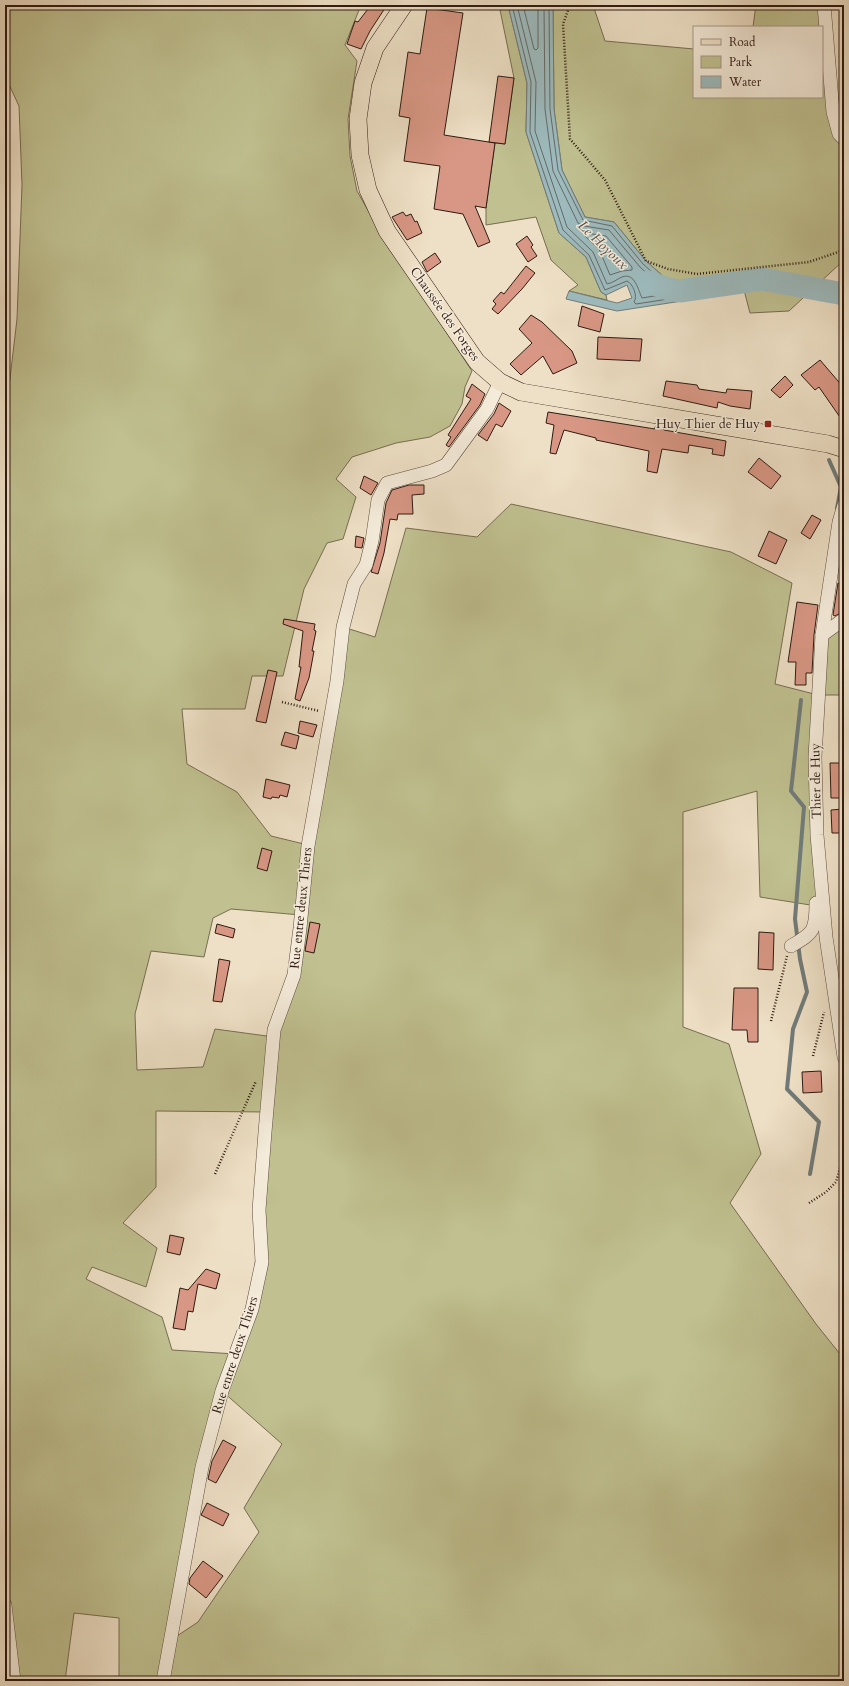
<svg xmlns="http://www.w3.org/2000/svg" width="849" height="1686" font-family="Cardo,serif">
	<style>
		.green { fill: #c0c090; stroke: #776d51; fill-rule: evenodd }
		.water { fill: #9dbbbe; stroke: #717b79 }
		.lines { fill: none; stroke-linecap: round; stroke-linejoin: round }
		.shore { stroke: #666a68; stroke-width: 1 }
		.stream { stroke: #717b79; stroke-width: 4 }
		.river { stroke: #9dbbbe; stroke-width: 23 }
		.building { fill: #d89784; stroke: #2e1a12 }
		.minor-casing { stroke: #5e4c3f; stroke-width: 14 }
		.major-casing { stroke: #2e1a12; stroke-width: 18 }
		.path { stroke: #2e1a12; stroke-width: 2.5; stroke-dasharray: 1 2; stroke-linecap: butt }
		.minor { stroke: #f4ebda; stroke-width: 13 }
		.major { stroke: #eee0c6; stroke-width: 17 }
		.poi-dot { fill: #8f2418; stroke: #f4ebda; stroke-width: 1.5 }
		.labels { text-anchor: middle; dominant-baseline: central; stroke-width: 3; stroke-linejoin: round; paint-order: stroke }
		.street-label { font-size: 13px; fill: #2e1a12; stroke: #f4ebda }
		.poi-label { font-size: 13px; fill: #2e1a12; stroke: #f4ebda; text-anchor: end }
		.water-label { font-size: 14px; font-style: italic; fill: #55524e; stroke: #f4ebda }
	</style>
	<rect width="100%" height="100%" fill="#eee0c6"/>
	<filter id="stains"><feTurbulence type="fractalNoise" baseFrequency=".005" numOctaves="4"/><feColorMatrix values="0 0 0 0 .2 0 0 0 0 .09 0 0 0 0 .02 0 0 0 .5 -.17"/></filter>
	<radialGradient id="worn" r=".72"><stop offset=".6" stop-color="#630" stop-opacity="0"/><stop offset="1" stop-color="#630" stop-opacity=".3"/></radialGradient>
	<g class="green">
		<path d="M5,5h356l-16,40 12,16 -9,58 2,37 7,35 25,44 90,136 -7,16 -3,17 -12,22 -20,11 -34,6 -44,14 -16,22 20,18 -13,42 -16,4 -23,46 -21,87h-31l-7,33h-63l5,55 50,28 34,44 37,9 35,-218 32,10 31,-109 71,9 34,-33 220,48 61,31 -17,101 43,11 4,-60 22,-16v76h-26l5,212 -63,-10 -3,-106 -74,21v215l46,17 32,110 -31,49 86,121 28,35v322h-725v-63l-45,-5 -9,68h-60l7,-9 -7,-67v-1184l12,-102 5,-134 -3,-79 -14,-30zM231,909l70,6 -7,60 -20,62 -59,-8 -12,38 -66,3 -2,-56 16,-63 53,6 9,-39zM156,1111l110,1 -14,197 -17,45 -63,-4 -10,-33 -76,-38 6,-12 54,20 11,-39 -34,-25 33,-36zM222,1391l60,53 -38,64 15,24 -61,90 -27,18z"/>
		<path d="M499,5h9l19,78 -1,49 33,101 27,24 15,35 5,3 1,5 -38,-9 9,-6 -27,-25 -15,-43 -50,8v-17l9,-65 10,1 9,-66z"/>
		<path d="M553,5h40l12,36 89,8v48h128v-70h-69l3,-22h68l9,107 11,27v121l-55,51 -39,2 -6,-23 -64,1 -34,-30 -32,-39 -29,-5 -23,-47 -8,-61z"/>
	</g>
	<path class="water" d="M508,5h45l1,104 8,61 23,47 29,5 32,39 34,30 2,10 -65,10 -51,-12 3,-8 48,12 15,-5 -5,-13 -21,10 -5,-3 -15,-35 -27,-24 -33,-101 1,-49z"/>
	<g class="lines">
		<g class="shore">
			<path d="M512,5l19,77 -1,50 33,98 26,25 16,35 22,-9c6,3 11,15 7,21l2,2 39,-6 1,-5 -33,-29 -31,-38 -29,-6 -25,-50 -8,-61 -1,-104"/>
			<path d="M517,5l19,77 -1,49 32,96 26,25 14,32c6,-1 10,-5 15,-7 13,-5 16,13 20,21l24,-4v-3l-26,-24 -31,-37 -25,-4 -6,-3 -25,-52 -8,-62 -1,-104"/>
			<path d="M523,5l11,44 2,1 2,-2v-43"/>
			<path d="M585,233l21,3 26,31v3l-10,1 -12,4 -11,-26 -14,-13z"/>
		</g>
		<g class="stream">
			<path d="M829,460l12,27 -4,21"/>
			<path d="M801,700l-10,91 13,16 -9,112 5,40 7,33 -14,37 -6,60 32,33 -9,52"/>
			<path d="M841,1204l3,3"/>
		</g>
		<path class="river" d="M649,282l19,7 12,2 82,-12 82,15"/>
	</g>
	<g class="building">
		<path d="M371,5h16l-17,26 -9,18 -14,-5 8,-23 3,1z"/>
		<path d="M427,8l36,5 -19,122 51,8 -9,65 -11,-2 15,36 -12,5 -15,-33 -29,-5 6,-43 -36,-5 6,-43 -11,-2 9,-64 12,2z"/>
		<path d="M498,76l16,2 -9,66 -16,-2z"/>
		<path d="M403,212l3,4 5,-2 4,8 2,-1 5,12 -15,7 -15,-23z"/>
		<path d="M527,236l6,9 -2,2 6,9 -9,6 -12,-18z"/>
		<path d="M435,253l6,9 -14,10 -5,-10z"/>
		<path d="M526,266l9,7 -13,16 -24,25 -6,-5 4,-5 -3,-3 8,-9 3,2z"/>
		<path d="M582,306l22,8 -4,18 -22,-6z"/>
		<path d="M531,315l11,7 30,29 5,12 -24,11 -10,-18 -22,19 -11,-11 22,-21 -13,-14z"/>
		<path d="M598,337l44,2 -2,22 -43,-2z"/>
		<path d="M820,360l24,28v35l-25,-36 -4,3 -14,-15z"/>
		<path d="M785,376l8,9 -13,13 -9,-8z"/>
		<path d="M666,381l31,4 2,4 27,4 1,-4 25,2 -2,18 -20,-3 -12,-4 -1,6 -54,-12z"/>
		<path d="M472,384l13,10 -5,11 -31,42 -3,-2 5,-8 -3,-2 23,-36 -5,-3z"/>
		<path d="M499,403l12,8 -9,16 -6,-3 -9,17 -9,-6 16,-21z"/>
		<path d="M548,412l107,17v-2l8,2 1,1 62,11 -2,15 -12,-2 1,-5 -24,-4 -1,8 -26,-4 -5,24 -10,-2 2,-20 -53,-11v-2l-32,-8 -8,24 -6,-1 4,-28 -8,-2z"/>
		<path d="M759,458l22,18 -10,13 -23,-17z"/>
		<path d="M364,476l14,7 -7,12 -11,-7z"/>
		<path d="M409,485h15v9l-12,1 1,19h-15l-1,6 -7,-1 -6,34 -6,21 -7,-2 9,-29 6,-40 6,-13z"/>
		<path d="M812,515l9,5 -11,19 -9,-6z"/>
		<path d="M769,531l18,9 -11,24 -18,-8z"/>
		<path d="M356,536l8,2 -2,10 -7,-1z"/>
		<path d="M838,583l6,1v27l-9,5 -2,-1z"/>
		<path d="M797,602l21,3 -4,30 -2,38h-6v12h-11l1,-23h-8z"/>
		<path d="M284,619l31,5 -1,6 2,1 -4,20h2l-5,27 -9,23 -5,-2 6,-32h-2l4,-36 -20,-7z"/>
		<path d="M268,670l9,2 -11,51 -10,-2z"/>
		<path d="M300,721l17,4 -4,12 -15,-4z"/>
		<path d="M285,732l14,4 -3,13 -15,-4z"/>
		<path d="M830,763h13v22h-3v13h-9z"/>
		<path d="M266,779l24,6 -3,12 -7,-2 -1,3 -7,-1 -1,2 -8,-2z"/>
		<path d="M843,809l1,24h-12l-1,-23z"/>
		<path d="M262,848l10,3 -5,20 -10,-3z"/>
		<path d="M310,922l10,2 -6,29 -9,-2z"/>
		<path d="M217,924l18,5 -2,9 -18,-5z"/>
		<path d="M759,932l15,1 -1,37 -15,-1z"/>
		<path d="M219,959l11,2 -8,41 -9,-1z"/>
		<path d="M734,988h24v54h-10l-1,-12h-15z"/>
		<path d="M821,1071l1,21 -19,1 -1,-21z"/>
		<path d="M170,1235l14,3 -4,17 -13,-3z"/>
		<path d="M206,1269l14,5 -4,15 -18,-5 -5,28 -5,-1 -3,19 -12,-2 7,-40 8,2z"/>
		<path d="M223,1440l13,7 -20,36 -8,-4 4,-18z"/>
		<path d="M207,1503l22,11 -6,12 -22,-11z"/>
		<path d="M203,1561l20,15 -17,22 -17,-14 1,-6z"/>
	</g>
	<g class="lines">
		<g class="minor-casing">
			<g id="minor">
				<path d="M824,5l9,107 6,22 5,5"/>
				<path d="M844,505l-5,17 -17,113 -7,122 2,78 9,102 18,120"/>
				<path d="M822,635l22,-16"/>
				<path d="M791,946c23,-13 25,-16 25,-43"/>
				<path d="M5,1605l9,76"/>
				<path d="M163,1681l39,-214 20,-76 30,-82 10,-47 -3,-52 6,-78 9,-102 20,-55 6,-47 8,-82 29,-165 6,-54 11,-43 12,-19 6,-24 6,-41 9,-17 45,-12 14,-6 41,-56 13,-27"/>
			</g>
		</g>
		<g class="major-casing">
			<path id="major" d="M404,5l-29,43 -12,35 -5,36 2,36 8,35 19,41 90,131 23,20 21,10 307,52 16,5"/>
		</g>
		<g class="path">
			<path d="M570,5l-7,19 7,115 35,41 41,81 22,8 29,5 112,-12 35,-12"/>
			<path d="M282,702l37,9"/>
			<path d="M771,1021l16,-65"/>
			<path d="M813,1056l11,-44"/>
			<path d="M844,1096v9"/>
			<path d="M215,1174l41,-93"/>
			<path d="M809,1203l17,-11 10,-10 8,-28"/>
		</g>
		<use href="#minor" class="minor"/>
		<use href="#major" class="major"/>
	</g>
	<rect class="poi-dot" x="764" y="420" width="8" height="8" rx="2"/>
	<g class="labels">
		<g class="street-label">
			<text transform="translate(445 314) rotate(55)">Chaussée des Forges</text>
			<text transform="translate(816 781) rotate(-91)">Thier de Huy</text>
			<text transform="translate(301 908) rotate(-84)">Rue entre deux Thiers</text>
			<text transform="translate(235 1355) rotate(-72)">Rue entre deux Thiers</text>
		</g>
		<g class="poi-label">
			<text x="760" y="424">Huy Thier de Huy</text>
		</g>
		<g class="water-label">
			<text transform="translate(603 245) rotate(44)">Le Hoyoux</text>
		</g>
	</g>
	<rect width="849" height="1686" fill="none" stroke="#eee0c6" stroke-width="20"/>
	<rect x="6" y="6" width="837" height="1674" fill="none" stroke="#2e1a12" stroke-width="2"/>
	<rect x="10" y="10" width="829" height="1666" fill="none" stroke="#2e1a12"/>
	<rect x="693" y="26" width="130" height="72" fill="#f4ebda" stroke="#a5978a"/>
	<rect x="701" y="39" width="20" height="6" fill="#eee0c6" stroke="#a5978a"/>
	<text x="729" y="46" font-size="12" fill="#2e1a12">Road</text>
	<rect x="701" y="56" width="20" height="12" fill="#c0c090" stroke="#a5978a"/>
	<text x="729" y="66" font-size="12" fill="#2e1a12">Park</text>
	<rect x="701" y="76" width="20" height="12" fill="#9dbbbe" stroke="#a5978a"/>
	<text x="729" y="86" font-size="12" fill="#2e1a12">Water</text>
	<rect width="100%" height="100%" filter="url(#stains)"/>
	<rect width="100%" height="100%" fill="url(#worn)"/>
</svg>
